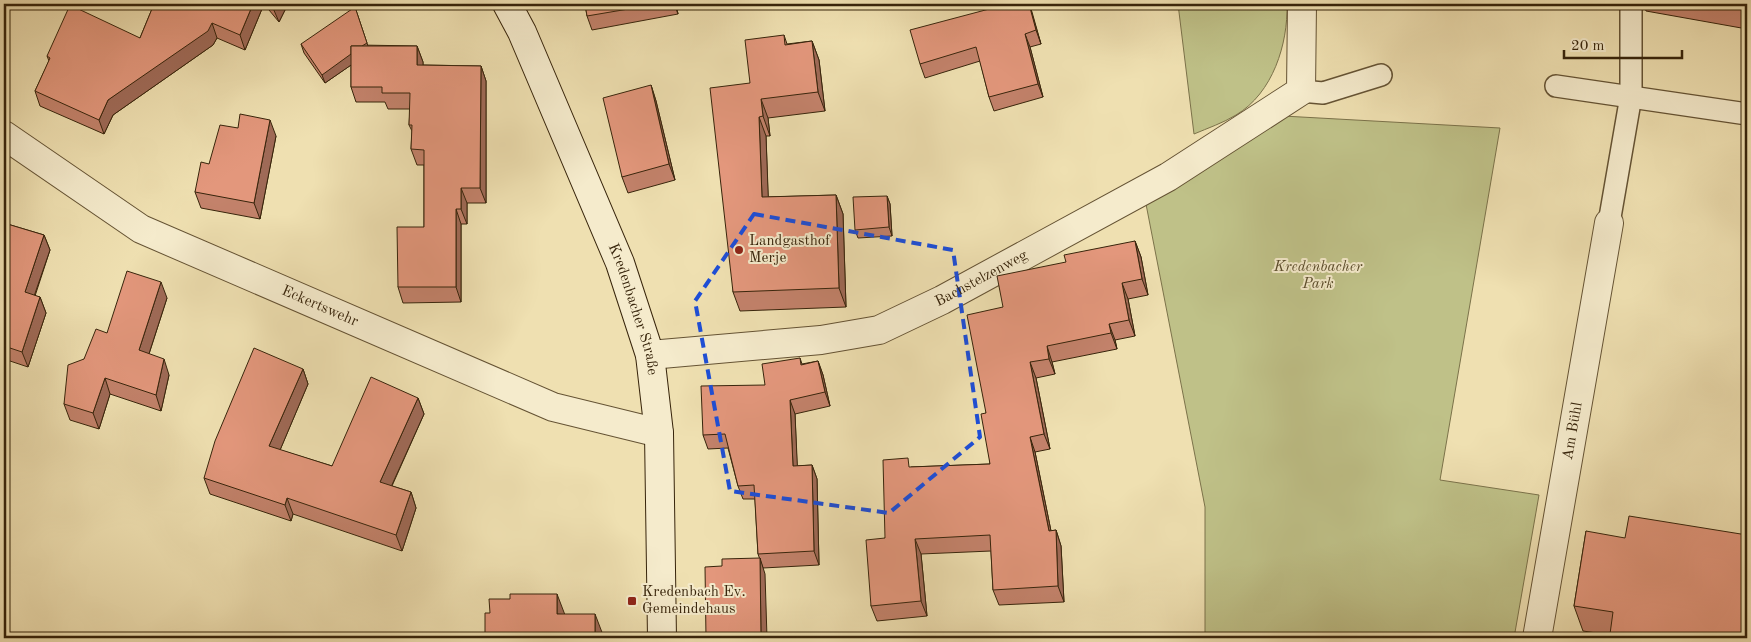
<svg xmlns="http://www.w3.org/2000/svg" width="1751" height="642" font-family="'Old Standard TT',serif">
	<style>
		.green { fill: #bfc188; stroke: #7b724a }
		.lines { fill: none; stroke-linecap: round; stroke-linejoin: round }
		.service-casing { stroke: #655334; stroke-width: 24 }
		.minor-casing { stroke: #655334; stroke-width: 30 }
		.secondary-casing { stroke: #37240b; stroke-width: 30 }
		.service { stroke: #f5ebcc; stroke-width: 21 }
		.minor { stroke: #f5ebcc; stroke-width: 28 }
		.secondary { stroke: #f5ebcc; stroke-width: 28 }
		.wall { fill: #c3826b; stroke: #37240b }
		.shaded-wall { fill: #9f6a57; stroke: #37240b }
		.building { fill: #e3977c; stroke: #37240b }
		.marked { fill: none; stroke: #1d4ed8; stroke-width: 4; stroke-dasharray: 10 6; stroke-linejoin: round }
		.poi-dot { fill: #8f2418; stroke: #f5ebcc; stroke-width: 2 }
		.labels { text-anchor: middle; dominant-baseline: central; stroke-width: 4; stroke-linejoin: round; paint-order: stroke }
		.poi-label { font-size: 15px; fill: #37240b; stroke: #f5ebcc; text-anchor: start }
		.park-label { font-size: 15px; font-style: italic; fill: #594b2a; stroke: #f5ebcc }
		.street-label { font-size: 15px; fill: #37240b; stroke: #f5ebcc }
	</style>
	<rect width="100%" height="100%" fill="#efe0b1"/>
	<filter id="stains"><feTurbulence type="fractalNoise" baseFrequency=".004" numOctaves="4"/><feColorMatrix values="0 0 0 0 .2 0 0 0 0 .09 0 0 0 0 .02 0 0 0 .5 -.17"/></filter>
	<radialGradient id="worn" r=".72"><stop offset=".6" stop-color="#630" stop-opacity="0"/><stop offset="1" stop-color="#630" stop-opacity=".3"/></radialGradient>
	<g class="green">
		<path d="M1178,4h109c1,40 -14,89 -51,111 -13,8 -28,13 -42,19z"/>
		<path d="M1283,116l217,12 -60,352 99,15 -25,143h-309v-131l-60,-308z"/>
	</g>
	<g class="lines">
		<g class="service-casing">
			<g id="service">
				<path d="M1556,86l191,28"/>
				<path d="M1301,91l22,2 58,-18"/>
				<path d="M1609,223l22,-127v-92"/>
			</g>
		</g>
		<g class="minor-casing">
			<g id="minor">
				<path id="s1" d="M4,135l137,94 412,178 106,26"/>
				<path id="s2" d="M650,355l171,-15 58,-10 63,-30 226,-123 133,-86 1,-87"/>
				<path id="s3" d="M1537,638l72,-415"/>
			</g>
		</g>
		<g class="secondary-casing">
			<g id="secondary">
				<path id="s4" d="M507,4l15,28 98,231 30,92 9,78 3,205"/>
			</g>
		</g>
		<use href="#service" class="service"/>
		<use href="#minor" class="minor"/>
		<use href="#secondary" class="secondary"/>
	</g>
	<g class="wall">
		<path d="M154,4h134l-9,18 -15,-18 -19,46 -28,-12 -4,7 -100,70 -9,19 -64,-28 -5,-15 14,-30 -2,-5 93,-18z"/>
		<path d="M585,4h91l2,10 -86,16 -5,-14z"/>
		<path d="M1008,4h21l12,40 -11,3 13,50 -49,14 -5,-14 -9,-36 -55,17 -5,-14z"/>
		<path d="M1644,4h103v25l-101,-18z"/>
		<path d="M784,35l3,9 25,-3 7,19 6,51 -57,7 2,18h-4l2,61 68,-2 7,19 3,93 -106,4 -7,-19 17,-209z"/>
		<path d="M301,44l116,2 6,16v3l58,1 5,15v122h-19v21h-6v78l-58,1 -5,-16 26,-60v-62h-7l-6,-16 1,-18 -3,-6 1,-16h-22l-3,-7h-29l-5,-15v-22l-26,18 -21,-30z"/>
		<path d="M651,85l5,16 19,79 -47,13 -6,-16z"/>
		<path d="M276,136l-16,83 -59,-11 -6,-16 14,-28z"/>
		<path d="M887,196l3,8 2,32 -34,2 -3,-8z"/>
		<path d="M4,223l40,12 6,15 -15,46 5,1 6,16 -18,54 -24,-8z"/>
		<path d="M1135,241l6,16 7,38 -20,4 7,37 -20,4 2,9 -65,13 3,12 -19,4 14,71 -15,3 16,79 5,-1 5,16 3,56 -65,3 -6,-15 -2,-39 -70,3 6,62 -50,5 -6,-15 14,-68 26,-71 79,-3 -4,-51 17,-106z"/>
		<path d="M167,298l-18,56 20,21 -8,36 -51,-17 -11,35 -29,-9 -6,-16 20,-45 23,-26z"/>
		<path d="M800,358l2,6 16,-3 5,14 7,31 -35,8 2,52 15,-1 5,14 2,86 -56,3 -5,-14 -3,-55h-12l-5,-13 -10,-38 -20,1 -5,-14z"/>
		<path d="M303,369l5,15 -28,66 52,16 86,-68 6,16 -32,72 19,6 5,16 -14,43 -109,-37 -2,7 -81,-27 -6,-16z"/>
		<path d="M1586,531l161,107h-136l-1,-3 -27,-4 -9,-25z"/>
	</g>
	<g class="shaded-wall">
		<path d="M4,4h2l-2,6z"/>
		<path d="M253,4h11l-19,46 -5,-15z"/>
		<path d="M275,4h13l-9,18 -6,-14z"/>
		<path d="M674,4h2l2,10z"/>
		<path d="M1029,4l3,8 9,32 -5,-14z"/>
		<path d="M355,7l15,45 -45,31 -3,-8z"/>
		<path d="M212,23l5,15 -4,7 -100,70 -9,19 -5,-14 9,-20z"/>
		<path d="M1025,34l5,13 13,50 -5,-13z"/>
		<path d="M812,41l7,19 6,51 -7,-19z"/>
		<path d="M417,46l6,16v19l-6,-16z"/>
		<path d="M481,66l5,15v122l-6,-15z"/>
		<path d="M651,85l5,16 19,79 -6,-16z"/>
		<path d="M761,99l7,19 2,18 -7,-20z"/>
		<path d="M759,117l7,19 3,80 -7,-19z"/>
		<path d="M270,120l6,16 -16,83 -6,-16z"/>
		<path d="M461,188l6,15v21l-6,-15z"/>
		<path d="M836,195l7,19 3,93 -7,-19z"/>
		<path d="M887,196l3,8 2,32 -3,-9z"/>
		<path d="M456,209l5,15v78l-5,-15z"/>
		<path d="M44,235l6,15 -20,58 -5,-16z"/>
		<path d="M1135,241l6,16 7,38 -6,-16z"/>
		<path d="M161,282l6,16 -22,68 -6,-16z"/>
		<path d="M1122,283l6,16 7,37 -6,-16z"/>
		<path d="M40,297l6,16 -18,54 -6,-15z"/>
		<path d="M1109,324l6,16 2,9 -6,-16z"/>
		<path d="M1047,346l5,16 3,12 -6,-15z"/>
		<path d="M164,359l5,16 -8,36 -5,-16z"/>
		<path d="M818,361l5,14 7,31 -5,-14z"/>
		<path d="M1030,362l6,16 14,71 -6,-15z"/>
		<path d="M303,369l5,15 -33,78 -6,-16z"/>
		<path d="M105,378l5,16 -11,35 -6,-16z"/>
		<path d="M418,398l6,16 -38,84 -6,-16z"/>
		<path d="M790,400l5,14 3,66 -5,-14z"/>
		<path d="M1030,437l5,15 19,94 -5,-15z"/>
		<path d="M812,465l5,14 2,86 -5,-14z"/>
		<path d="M411,492l5,16 -14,43 -6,-16z"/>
		<path d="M287,498l6,16 -2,7 -6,-16z"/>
		<path d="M1056,530l5,16 3,56 -6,-16z"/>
		<path d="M915,539l6,15 6,62 -6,-15z"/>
		<path d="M760,558l5,16 2,64h-6z"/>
		<path d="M557,594l8,21 -8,-1z"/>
		<path d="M595,614l8,21h-8z"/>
	</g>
	<g class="building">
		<path d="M154,4h99l-13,31 -28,-12 -4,8 -100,69 -9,20 -64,-29 15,-33 -3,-2 23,-51 70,33z"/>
		<path d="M270,4h5l-2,4z"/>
		<path d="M585,4h73l-71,12z"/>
		<path d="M1008,4h21l7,26 -11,4 13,50 -49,13 -13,-50 -56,17 -10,-34z"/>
		<path d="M1718,4h29v5z"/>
		<path d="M355,7l12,36 -5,3h-11v8l-29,21 -21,-31z"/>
		<path d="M784,35l1,10 27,-4 6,51 -57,7 2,17 -4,1 3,80 74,-2 3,93 -106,4 -23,-204 40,-5 -5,-43z"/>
		<path d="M351,46h66v19l64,1 -1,122h-19v21h-5v78h-58l-1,-60h27v-77l-13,-1 1,-24h-3l1,-32h-28v-6h-31z"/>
		<path d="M651,85l18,79 -47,13 -19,-79z"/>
		<path d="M240,114l30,6 -16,83 -59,-11 6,-30 8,2 11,-39 18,3z"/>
		<path d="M887,196l2,31 -34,3 -2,-33z"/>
		<path d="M4,223l40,12 -19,57 15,5 -18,55 -18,-6z"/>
		<path d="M1135,241l7,38 -20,4 7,37 -20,4 2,9 -64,13 2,13 -19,3 14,72 -14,3 19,94 7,-1 2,56 -65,4 -3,-55 -75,4 6,62 -50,5 -5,-66 19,-2 -2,-78 25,-2 1,9 81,-3 -9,-50 5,-1 -19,-98 36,-8 -6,-31 69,-14 -2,-7z"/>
		<path d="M127,271l34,11 -22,68 25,9 -8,36 -51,-17 -12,35 -29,-9 4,-39 16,-6 12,-30 11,4z"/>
		<path d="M254,348l49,21 -34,77 63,20 39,-89 47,21 -38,84 31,10 -15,43 -109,-37 -2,7 -81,-27 11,-37z"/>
		<path d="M800,358l1,7 17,-4 7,31 -35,8 3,66 19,-1 2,86 -56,3 -4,-69 -16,1 -13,-52 -22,1 -2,-49 64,-1 -3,-21z"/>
		<path d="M1629,516l118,19v103h-110l-27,-4 3,-22 -39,-6 12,-75 39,7z"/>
		<path d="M760,558l1,80h-55l-1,-71 17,-1v-7z"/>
		<path d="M510,594h47v20h38v21h19v3h-129v-25h5l-1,-14h21z"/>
	</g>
	<path class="marked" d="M754,214l199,36 27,187 -91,76 -159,-22 -35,-190z"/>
	<g class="poi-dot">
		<circle cx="739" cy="250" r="5"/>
		<rect x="627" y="596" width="10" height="10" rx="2.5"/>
	</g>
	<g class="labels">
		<g class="poi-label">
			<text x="749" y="241">Landgasthof<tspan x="749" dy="17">Merje</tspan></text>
			<text x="642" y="592">Kredenbach Ev.<tspan x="642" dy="17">Gemeindehaus</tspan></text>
		</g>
		<g class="park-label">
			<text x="1318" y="267">Kredenbacher<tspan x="1318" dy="17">Park</tspan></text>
		</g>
		<g class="street-label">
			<text stroke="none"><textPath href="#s2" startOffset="345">Bachstelzenweg</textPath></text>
			<text stroke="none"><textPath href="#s1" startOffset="361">Eckertswehr</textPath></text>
			<text stroke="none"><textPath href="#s4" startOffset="331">Kredenbacher Straße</textPath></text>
			<text stroke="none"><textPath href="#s3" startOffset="210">Am Bühl</textPath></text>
		</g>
	</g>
	<rect width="1751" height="642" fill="none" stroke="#efe0b1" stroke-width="20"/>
	<rect x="5" y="5" width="1741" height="632" fill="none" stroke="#37240b" stroke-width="2.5"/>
	<rect x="10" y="10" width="1731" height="622" fill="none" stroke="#37240b"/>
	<path d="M1564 50v8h118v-8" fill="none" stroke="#37240b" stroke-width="2.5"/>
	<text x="1571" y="50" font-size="15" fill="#37240b" stroke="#f5ebcc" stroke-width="4" paint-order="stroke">20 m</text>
	<rect width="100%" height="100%" filter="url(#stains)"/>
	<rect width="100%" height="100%" fill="url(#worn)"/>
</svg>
